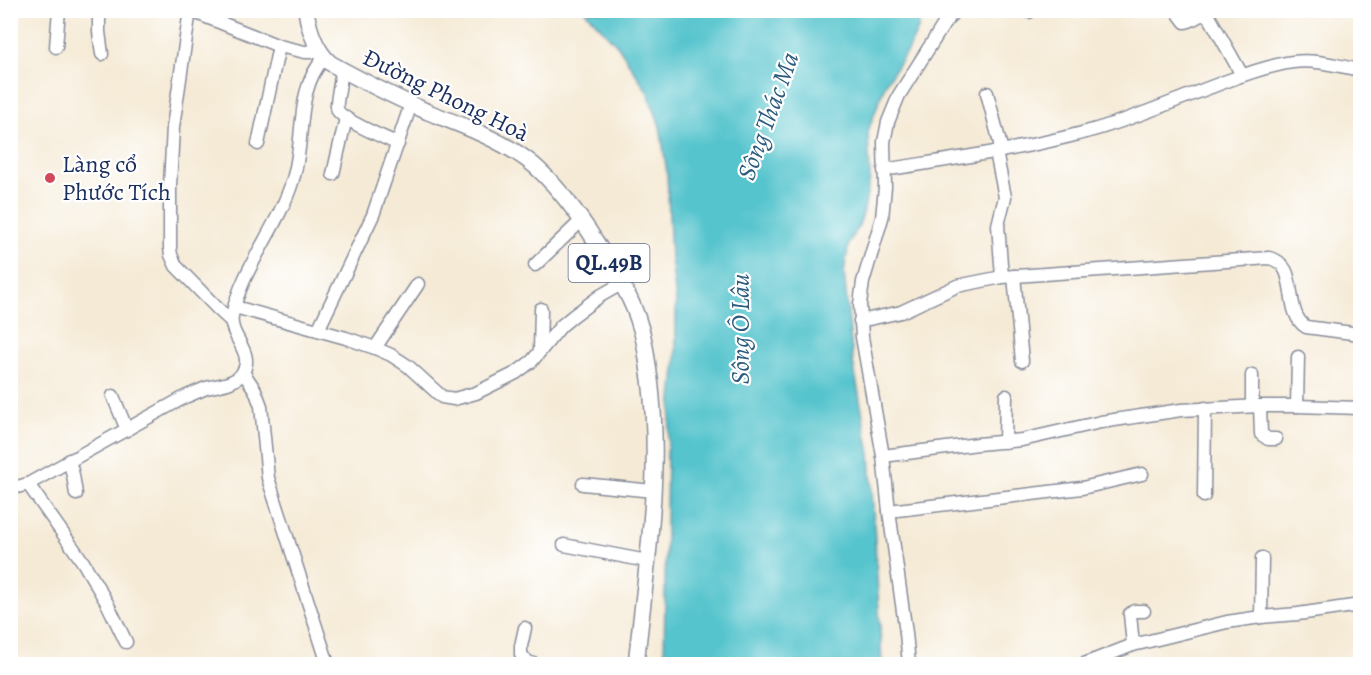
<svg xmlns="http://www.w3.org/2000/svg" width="1371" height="675" font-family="Alegreya,serif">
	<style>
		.water { fill: #56c4cd; stroke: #387a96; stroke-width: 1.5 }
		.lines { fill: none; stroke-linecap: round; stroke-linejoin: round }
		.minor-casing { stroke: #888c9a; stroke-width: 15 }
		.major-casing { stroke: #888c9a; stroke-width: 18 }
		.minor { stroke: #fff; stroke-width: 12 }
		.major { stroke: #fff; stroke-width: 15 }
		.poi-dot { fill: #d1495b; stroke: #fff; stroke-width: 2 }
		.labels { text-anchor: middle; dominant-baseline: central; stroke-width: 4.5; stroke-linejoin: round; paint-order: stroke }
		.shield { fill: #fff; stroke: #5f6d8e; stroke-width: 1.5 }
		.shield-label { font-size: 22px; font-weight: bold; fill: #1b2f5e }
		.street-label { font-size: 24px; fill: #1b2f5e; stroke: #fff }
		.poi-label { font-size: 24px; fill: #1b2f5e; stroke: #fff; text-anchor: start }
		.water-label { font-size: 26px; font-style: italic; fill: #2d5c7f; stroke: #fff }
	</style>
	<rect width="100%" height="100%" fill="#fff"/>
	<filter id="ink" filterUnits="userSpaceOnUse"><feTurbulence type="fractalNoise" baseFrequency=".0167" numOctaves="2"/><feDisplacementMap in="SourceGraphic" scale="12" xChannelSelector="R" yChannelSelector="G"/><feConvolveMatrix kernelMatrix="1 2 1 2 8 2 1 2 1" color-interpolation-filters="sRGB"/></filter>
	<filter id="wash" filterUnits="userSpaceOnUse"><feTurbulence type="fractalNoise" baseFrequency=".008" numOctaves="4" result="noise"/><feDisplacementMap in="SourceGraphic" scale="24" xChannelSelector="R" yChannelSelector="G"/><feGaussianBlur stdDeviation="1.35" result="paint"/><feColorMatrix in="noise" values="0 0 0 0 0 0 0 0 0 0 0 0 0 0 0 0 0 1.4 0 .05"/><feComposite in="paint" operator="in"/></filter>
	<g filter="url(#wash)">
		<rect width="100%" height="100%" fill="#f5ead5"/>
		<path class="water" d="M585,11h336l-3,18 -9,19 -23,35 -18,48 2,47 -6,32 -6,18 -9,14 -5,31 9,89 17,92 12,210h-218l3,-213 9,-92v-58l-5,-44 -4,-84 -7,-47 -13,-35 -29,-45z"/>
	</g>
	<g filter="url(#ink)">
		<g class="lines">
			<g class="minor-casing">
				<g id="minor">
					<path d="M99,10v22l3,22"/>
					<path d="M189,10l90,36 26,6h15"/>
					<path d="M190,10l-17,117 -3,59v62l1,7 5,11 41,42 14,13"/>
					<path d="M1029,10v2"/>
					<path d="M1176,10l9,12c10,-1 16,-13 25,-4l32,57"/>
					<path d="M56,47l3,-37"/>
					<path d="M342,70l-5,32c0,4 -1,5 1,9 6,10 48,27 60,33"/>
					<path d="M987,93l15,58"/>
					<path d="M258,144l21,-98"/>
					<path d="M996,152l9,45 -7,28 4,52"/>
					<path d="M884,170c68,-11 136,-20 202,-38 49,-13 94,-34 141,-51 21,-8 44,-16 66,-19 23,-3 45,4 67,8"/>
					<path d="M333,174l13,-56"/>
					<path d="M535,265l47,-45"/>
					<path d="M1014,276l8,85"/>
					<path d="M235,307l111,31 29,10 16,7 17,11 34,31 12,2 22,-6 40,-20 16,-12 29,-35 12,-10 27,-20 21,-12"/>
					<path d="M860,321l41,-9 56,-26 45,-9 267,-19c32,6 13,54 37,69l54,7"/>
					<path d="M318,330l55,-115 38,-111"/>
					<path d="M375,348l43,-64"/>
					<path d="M540,351l1,-42"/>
					<path d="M243,372l12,18 6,16 7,72 60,186"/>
					<path d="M113,396l14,34"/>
					<path d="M1252,406v-31"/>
					<path d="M1260,406l1,28 7,5h8"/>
					<path d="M1297,406l1,-49"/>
					<path d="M1005,442l1,-46"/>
					<path d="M883,456l95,-12 44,-4 79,-18 80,-12 79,-4h37l63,2"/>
					<path d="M69,460l4,15 3,19"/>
					<path d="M28,484l55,78 24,41 19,39"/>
					<path d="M583,484l70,7"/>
					<path d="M10,489l18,-5 157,-87c7,-3 14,-6 21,-9 12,-3 30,-4 37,-16 12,-20 -15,-36 -11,-56 10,-49 47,-89 61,-137 13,-40 1,-89 32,-122"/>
					<path d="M1204,496l1,-88"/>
					<path d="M889,511l193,-23 60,-14"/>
					<path d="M564,545l83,16"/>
					<path d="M1261,617l1,-59"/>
					<path d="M525,628l-4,18v9l7,7 6,2"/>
					<path d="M1133,645l-3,-31 4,-3h10"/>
					<path d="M909,664l-3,-31 -17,-122 -6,-55 -21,-119 -2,-33 3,-22 19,-64 3,-31 -1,-45 4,-20 11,-27 45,-71 11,-14"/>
					<path d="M1084,664l49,-19 94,-23 34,-5 37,-3 62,-9"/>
				</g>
			</g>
			<g class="major-casing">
				<path id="major" d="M306,10c3,21 9,39 24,53 32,18 65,34 98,49 33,13 69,26 98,47 25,18 54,57 70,83 16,26 36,54 44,84 6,17 7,36 10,53 12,95 -4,191 -14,285"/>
			</g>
			<use href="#minor" class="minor"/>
			<use href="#major" class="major"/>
		</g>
	</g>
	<circle class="poi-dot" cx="50" cy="178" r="6"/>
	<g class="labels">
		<rect class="shield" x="568.5" y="244" width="81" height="38" rx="4.5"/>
		<g class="shield-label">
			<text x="609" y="263">QL.49B</text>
		</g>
		<g class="street-label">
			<text transform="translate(446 95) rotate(26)">Đường Phong Hoà</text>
		</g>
		<g class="poi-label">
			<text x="62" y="164">Làng cổ<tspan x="62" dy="28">Phước Tích</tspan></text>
		</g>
		<g class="water-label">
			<text transform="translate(768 116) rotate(-70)">Sông Thác Ma</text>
			<text transform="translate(740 329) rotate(-90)">Sông Ô Lâu</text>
		</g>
	</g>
	<rect width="1371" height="675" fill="none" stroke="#fff" stroke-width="36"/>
</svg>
